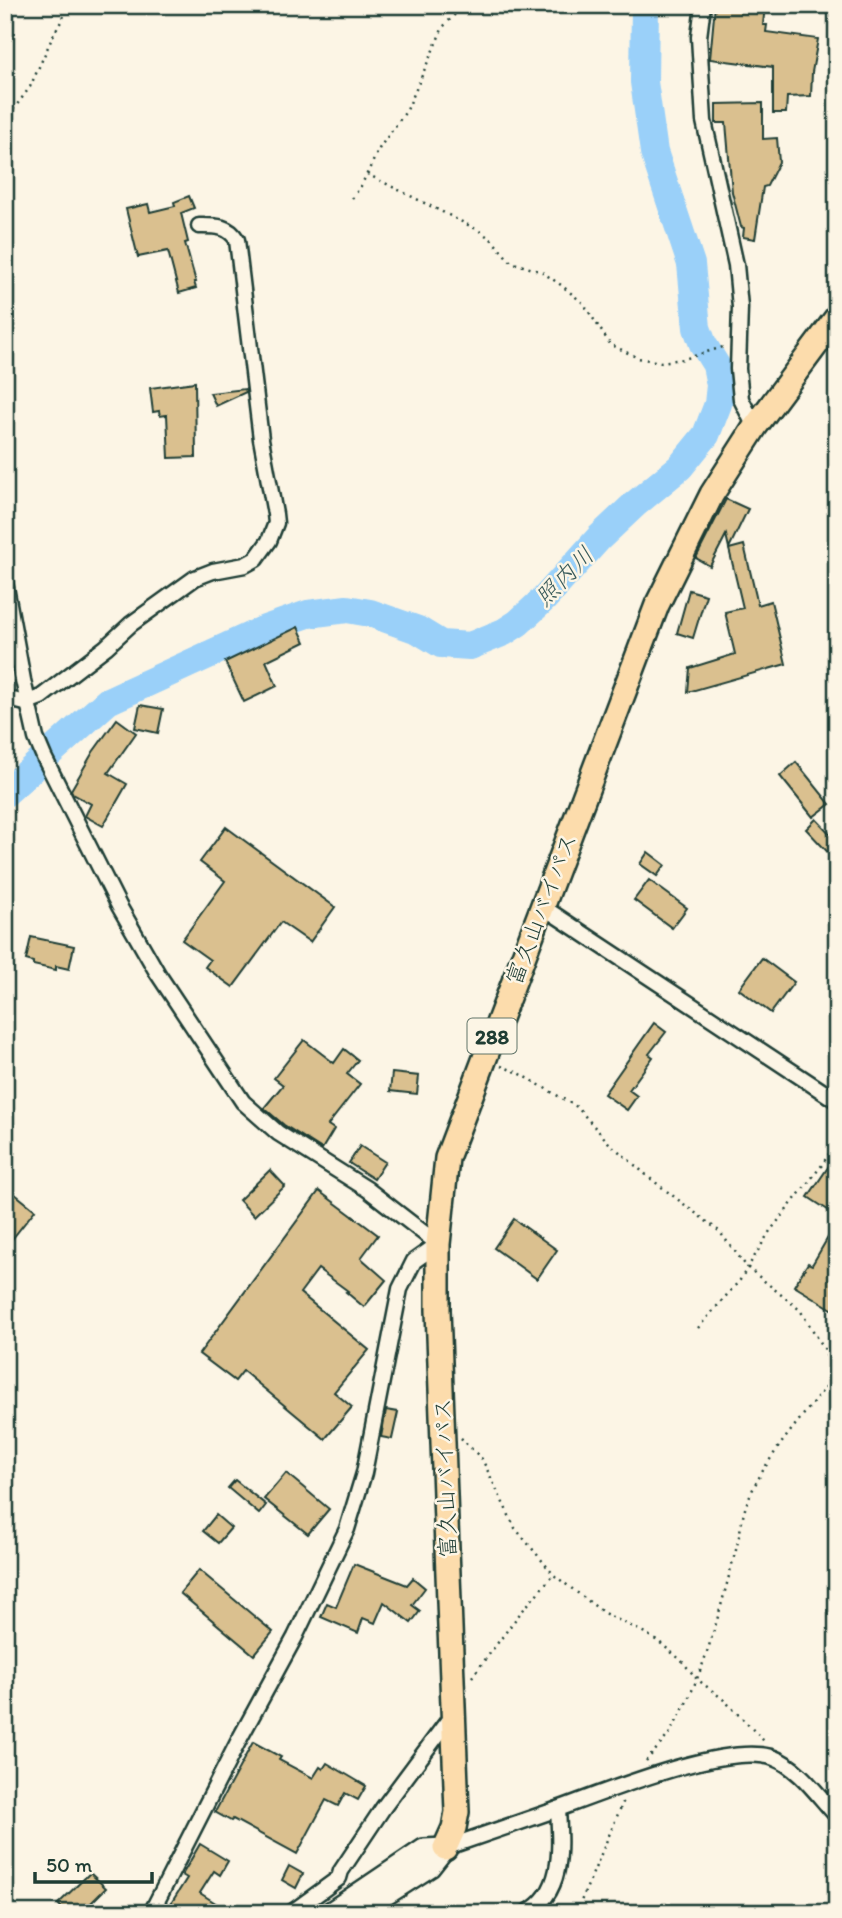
<svg xmlns="http://www.w3.org/2000/svg" width="842" height="1918" font-family="Itim,'Klee One',sans-serif">
	<style>
		.lines { fill: none; stroke-linecap: round; stroke-linejoin: round }
		.river { stroke: #9ad0f9; stroke-width: 28 }
		.building { fill: #dac08f; stroke: #1f3d34; stroke-width: 2 }
		.minor-casing { stroke: #1f3d34; stroke-width: 19 }
		.secondary-casing { stroke: #1f3d34; stroke-width: 24 }
		.trunk-casing { stroke: #1f3d34; stroke-width: 28 }
		.path { stroke: #1f3d34; stroke-width: 2.5; stroke-dasharray: 2 5; stroke-linecap: butt }
		.minor { stroke: #fcf5e5; stroke-width: 14 }
		.secondary { stroke: #fcf5e5; stroke-width: 19 }
		.trunk { stroke: #fcdcac; stroke-width: 23 }
		.labels { text-anchor: middle; dominant-baseline: central; stroke-width: 5; stroke-linejoin: round; paint-order: stroke }
		.shield { fill: #fcf5e5; stroke: #617469; stroke-width: 2 }
		.shield-label { font-size: 21px; font-weight: bold; fill: #1f3d34 }
		.street-label { font-size: 23px; fill: #1f3d34; stroke: #fcf5e5 }
		.water-label { font-size: 24px; font-style: italic; fill: #385a5b; stroke: #fcf5e5 }
	</style>
	<rect width="100%" height="100%" fill="#fcf5e5"/>
	<filter id="ink" filterUnits="userSpaceOnUse"><feTurbulence type="fractalNoise" baseFrequency=".0143" numOctaves="2"/><feDisplacementMap in="SourceGraphic" scale="14" xChannelSelector="R" yChannelSelector="G"/><feConvolveMatrix kernelMatrix="1 2 1 2 8 2 1 2 1" color-interpolation-filters="sRGB"/></filter>
	<g filter="url(#ink)">
		<g class="lines">
			<path class="river" d="M5,793l103,-92 157,-72 43,-15 39,-5 23,4 48,17 23,14 29,2 34,-14 14,-9 27,-25 54,-60 35,-33 46,-38 26,-32 12,-31 2,-19 -4,-20 -13,-21 -6,-16 -6,-64 -37,-112 -10,-70 1,-77"/>
		</g>
		<g class="building">
			<path d="M715,5h50l-2,20h4l-1,7 52,7 -6,33 -1,24 -24,1 -1,16h-13v-46l-63,-8z"/>
			<path d="M763,103v36l14,-1 2,24 -12,24 -4,1 -8,52 -12,-2 1,-9 -3,-1 -9,-35 -6,-69h-10v-19z"/>
			<path d="M189,196l5,12 -13,5 7,29 -3,1 11,39h-2l2,6 -17,5 -11,-42 -30,6 -12,-48 22,-5 2,8 25,-6 -1,-4z"/>
			<path d="M195,382l1,75 -27,1 -2,-43 -7,1 -1,-5 -6,1 -3,-24z"/>
			<path d="M245,389l1,3 -30,14 -6,-13z"/>
			<path d="M726,499l22,10 -19,39 -3,-13 -16,31 -14,-8z"/>
			<path d="M744,545l14,60 13,-4 15,63 -98,28 2,-24 45,-14 -10,-42 18,-4 -14,-59z"/>
			<path d="M689,590l17,5 -13,43 -16,-5z"/>
			<path d="M298,627l7,15 -39,19 11,25 -33,16 -19,-40z"/>
			<path d="M140,705l23,4 -5,24 -23,-5z"/>
			<path d="M117,719l19,14 -28,40 19,11 -24,42 -18,-10 6,-12 -18,-10 -2,-4 22,-38z"/>
			<path d="M796,762l34,42 -17,13 -33,-41z"/>
			<path d="M816,819l21,22v21l-31,-33z"/>
			<path d="M226,827l109,80 -25,35 -29,-20 -48,65 -28,-20 5,-7 -28,-20 43,-59 -25,-19z"/>
			<path d="M648,852l17,13 -8,11 -17,-12z"/>
			<path d="M649,880l38,28 -15,20 -38,-28z"/>
			<path d="M31,937l43,9 -5,23 -13,-3v4l-23,-5v-3l-7,-2z"/>
			<path d="M762,958l32,24 -23,31 -32,-24z"/>
			<path d="M654,1023l12,9 -17,22 4,3 -24,33 8,6 -10,14 -23,-16z"/>
			<path d="M304,1040l30,23 10,-14 14,11 -11,14 13,10 -32,41 6,4 -12,20 -38,-24 -20,-17 19,-23 -9,-7z"/>
			<path d="M392,1073l27,3 -2,18 -27,-3z"/>
			<path d="M360,1146l25,16 -11,17 -25,-16z"/>
			<path d="M837,1154v62l-29,-19z"/>
			<path d="M270,1170l15,16 -31,30 -15,-16z"/>
			<path d="M5,1186l30,24 -30,38z"/>
			<path d="M319,1191l59,44 -17,23 25,22 -22,27 -18,-15 2,-1 -30,-22 -18,24 69,57 -35,42 18,15 -27,32 -82,-68 -8,10 -36,-27z"/>
			<path d="M514,1219l43,31 -20,29 -43,-31z"/>
			<path d="M837,1222v90l-43,-26 14,-23 4,2z"/>
			<path d="M386,1410l12,2 -6,27 -11,-2z"/>
			<path d="M286,1473l43,36 -21,25 -44,-35z"/>
			<path d="M235,1480l31,25 -7,9 -31,-26z"/>
			<path d="M216,1515l15,13 -13,15 -15,-12z"/>
			<path d="M354,1564l53,21 6,-7 12,10 -13,17 8,6 -9,12 -27,-21 -9,21 -12,-5 -5,15 -37,-16 6,-14 9,4z"/>
			<path d="M199,1570l74,62 -19,23 -74,-62z"/>
			<path d="M253,1742l28,15 -2,3 34,18 7,-11 3,2 4,-6 39,23 -8,14 -13,-7 -7,13 -12,-6 -29,54 -64,-35 -2,2 -16,-9z"/>
			<path d="M200,1844l28,17 -8,14 -6,-4 -14,22 31,20h-66l22,-35 -5,-3z"/>
			<path d="M289,1866l14,8 -7,14 -14,-8z"/>
			<path d="M90,1873l16,15 -25,25h-14l-9,-9z"/>
		</g>
		<g class="lines">
			<g class="minor-casing">
				<g id="minor">
					<path d="M703,5l-4,32 5,84 32,144 4,42 -2,62 3,30 14,28"/>
					<path d="M5,582l18,98 13,58 8,19 75,149 39,68 85,128 35,31 89,56 71,55 -24,17 -14,28 -36,184 -17,56 -52,108 -55,101 -89,175"/>
					<path d="M5,698l20,5 16,-6 65,-50 25,-23 64,-46 18,-7 32,-6 11,-6 13,-18 7,-18 -1,-9 -14,-75 -24,-199c-9,-15 -22,-14 -38,-14"/>
					<path d="M543,907l294,194"/>
					<path d="M445,1848l113,-39"/>
					<path d="M291,1913l48,-35 2,-7 42,-63 70,-94"/>
					<path d="M526,1913c39,-20 34,-67 32,-104 47,-17 171,-68 216,-51 26,10 44,38 63,58"/>
				</g>
			</g>
			<g class="secondary-casing">
				<g id="secondary">
					<path d="M329,1913l95,-64 21,-1"/>
					<path d="M358,1913l72,-46 15,-19"/>
				</g>
			</g>
			<g class="trunk-casing">
				<path id="trunk" d="M445,1848l9,-20 3,-16 -19,-502v-66l9,-86 210,-553 55,-111 43,-67 82,-110"/>
			</g>
			<g class="path">
				<path d="M5,121l25,-34 22,-49 18,-33"/>
				<path d="M367,174l111,56 13,9 20,23 31,10 19,13 22,18 27,41 28,14 22,4 24,-3 39,-12"/>
				<path d="M352,198l8,-10 20,-41 27,-37 36,-83 16,-17 9,-4 24,-1"/>
				<path d="M501,1066l18,7 58,34 31,35 43,37 68,52 28,36 53,43 24,38 9,29"/>
				<path d="M698,1328l42,-48 30,-49 52,-66 15,-24"/>
				<path d="M461,1438l21,21 33,69 39,47 50,38 41,20 14,9 22,18 16,19 27,21 41,42"/>
				<path d="M472,1677l46,-61 35,-41"/>
				<path d="M646,1761c8,-10 18,-19 24,-29 34,-54 48,-115 64,-175 6,-19 7,-39 14,-57 20,-48 59,-87 89,-128"/>
				<path d="M753,1905l7,8"/>
				<path d="M576,1913l48,-113"/>
			</g>
			<use href="#minor" class="minor"/>
			<use href="#secondary" class="secondary"/>
			<use href="#trunk" class="trunk"/>
		</g>
	</g>
	<g class="labels">
		<rect class="shield" x="467.5" y="1018.5" width="49" height="35" rx="5"/>
		<g class="shield-label">
			<text x="492" y="1036">288</text>
		</g>
		<g class="street-label">
			<text transform="translate(541 909) rotate(-69)">富久山バイパス</text>
			<text transform="translate(445 1478) rotate(-92)">富久山バイパス</text>
		</g>
		<g class="water-label">
			<text transform="translate(564 576) rotate(-45)">照内川</text>
		</g>
	</g>
	<rect width="842" height="1918" fill="none" stroke="#fcf5e5" stroke-width="28"/>
	<rect x="14" y="14" width="814" height="1890" fill="none" stroke="#1f3d34" stroke-width="2.5" filter="url(#ink)"/>
	<path d="M35 1872v10h117v-10" fill="none" stroke="#1f3d34" stroke-width="3.5"/>
	<text x="46" y="1872" font-size="21" fill="#1f3d34" stroke="#fcf5e5" stroke-width="5" paint-order="stroke">50 m</text>
</svg>
